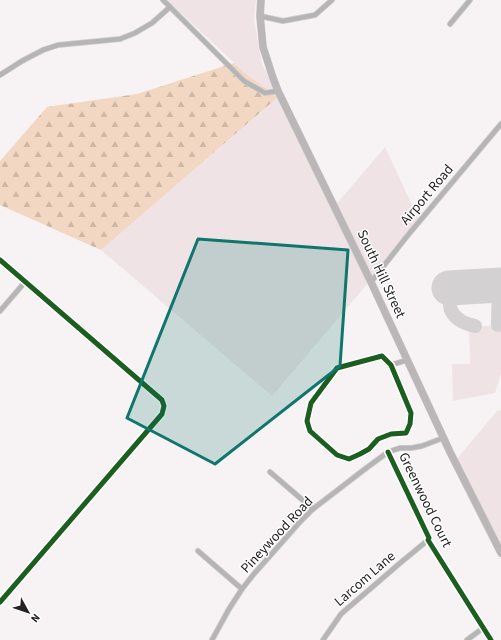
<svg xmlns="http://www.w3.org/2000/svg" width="501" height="640" font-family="'Source Sans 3',sans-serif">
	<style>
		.built { fill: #efe3e6 }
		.forest { fill: url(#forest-firs) }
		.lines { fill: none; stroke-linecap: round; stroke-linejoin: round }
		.taxiway { stroke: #d4d1d2; stroke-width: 14 }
		.runway { stroke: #d4d1d2; stroke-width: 35 }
		.minor-casing { stroke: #d0cdce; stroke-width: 6 }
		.primary-casing { stroke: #d0cdce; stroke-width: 8 }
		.minor { stroke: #b6b5b5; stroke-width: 4.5 }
		.primary { stroke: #bbb6b8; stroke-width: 7 }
		.cycleway-casing { stroke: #fff; stroke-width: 8 }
		.cycleway { stroke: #1b5e20; stroke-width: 5 }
		.marked { fill: #0f766e; fill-opacity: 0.2; stroke: #0f766e; stroke-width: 3; stroke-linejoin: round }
		.labels { text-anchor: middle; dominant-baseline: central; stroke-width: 3; stroke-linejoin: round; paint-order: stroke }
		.street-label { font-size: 14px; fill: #252223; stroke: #fff }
	</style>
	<defs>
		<pattern id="forest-firs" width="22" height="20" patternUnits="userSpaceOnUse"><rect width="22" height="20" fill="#f2d7c2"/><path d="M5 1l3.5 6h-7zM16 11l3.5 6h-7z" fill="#cfb8a6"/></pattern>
	</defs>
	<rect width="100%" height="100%" fill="#f7f2f3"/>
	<g class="built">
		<path d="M167,0h89l-2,20 8,44 72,143 51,-60 35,75 -148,174 -171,-146 177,-153 -32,-23z"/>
		<path d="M501,325v48l-6,20 -42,8 -1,-37h18l-1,-37z"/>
		<path d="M501,410v138l-45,-88 41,-49z"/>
	</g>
	<path class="forest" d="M234,63l12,11 32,23 -177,153 -101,-45v-44l47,-54 90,-13z"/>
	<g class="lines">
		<g class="taxiway">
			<path d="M449,288c1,5 0,18 2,22 4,10 15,14 24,16"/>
			<path d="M498,325l1,-40"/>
		</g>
		<path class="runway" d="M449,288l52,-3"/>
		<g class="minor-casing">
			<g id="minor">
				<path d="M163,0l81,81 21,12 13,-2"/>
				<path d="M260,16l23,5 32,-6 17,-15"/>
				<path d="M450,24l20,-24"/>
				<path d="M0,75l22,-14 21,-11 15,-5 62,-6 15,-6 17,-10 18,-16"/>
				<path d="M0,260l162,140 2,6 -2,8 -162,188"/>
				<path d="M371,282l37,-47 93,-111"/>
				<path d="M0,311l25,-29"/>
				<path d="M382,356l9,9 20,48 -1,11 -4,9 -15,1 -13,5 -9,10 -9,5 -11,5 -12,-4 -27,-24 -3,-10 4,-18 26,-35z"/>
				<path d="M391,365l16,-5"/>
				<path d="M388,452l41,86 -1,2 63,100"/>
				<path d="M270,472l43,37"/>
				<path d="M198,551l44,38"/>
				<path d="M212,640l17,-31 13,-20 11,-14 46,-52 14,-14 52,-40 23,-17 12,-4h11l11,-2 21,-8"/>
				<path d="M323,640l18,-26 58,-50 29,-24"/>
				<path d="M467,640l16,-12"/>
			</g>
		</g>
		<g class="primary-casing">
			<path id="primary" d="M261,0l-1,16 3,31 10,31 5,13 93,191 79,170 51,101"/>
		</g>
		<use href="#minor" class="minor"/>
		<use href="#primary" class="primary"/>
		<g class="cycleway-casing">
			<g id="cycleway">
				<path d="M0,260l162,140 2,6 -2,8 -162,188"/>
				<path d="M382,356l9,9 20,48 -1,11 -4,9 -15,1 -13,5 -9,10 -9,5 -11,5 -12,-4 -27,-24 -3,-10 4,-18 26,-35z"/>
				<path d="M388,452l41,86 -1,2 63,100"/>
			</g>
		</g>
		<use href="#cycleway" class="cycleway"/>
	</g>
	<path class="marked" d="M198,239l150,11 -8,116 -125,98 -88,-46z"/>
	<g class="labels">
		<g class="street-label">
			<text transform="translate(427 195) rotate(-50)">Airport Road</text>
			<text transform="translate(381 274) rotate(65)">South Hill Street</text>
			<text transform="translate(425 500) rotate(64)">Greenwood Court</text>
			<text transform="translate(277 535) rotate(-47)">Pineywood Road</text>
			<text transform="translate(365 579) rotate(-41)">Larcom Lane</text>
		</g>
	</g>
	<g transform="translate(28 612) rotate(130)" stroke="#ffffff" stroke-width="3" paint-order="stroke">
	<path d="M0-3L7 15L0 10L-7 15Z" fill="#252223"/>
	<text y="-6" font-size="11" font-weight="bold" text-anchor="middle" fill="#252223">N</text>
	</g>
</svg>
